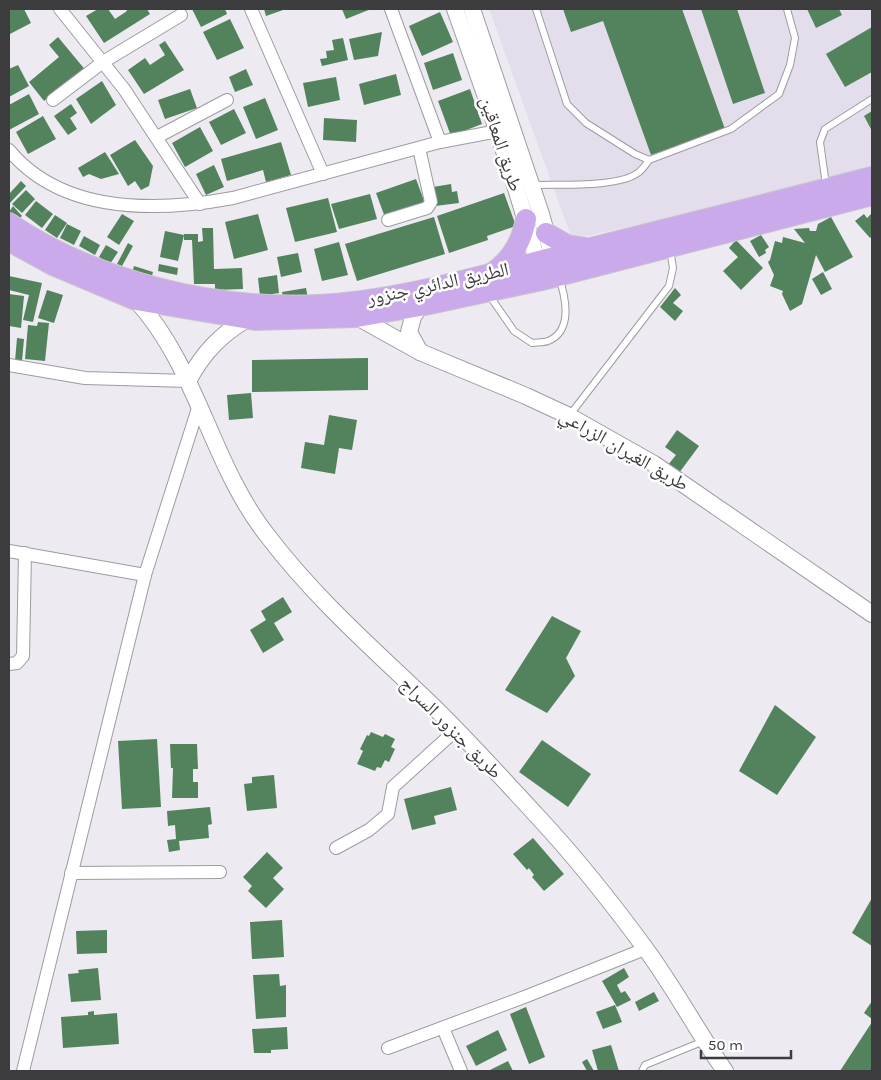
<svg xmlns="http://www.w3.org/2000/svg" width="881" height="1080" font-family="Karla,'Noto Naskh Arabic',sans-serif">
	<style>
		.built { fill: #e4deec }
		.building { fill: #53835d }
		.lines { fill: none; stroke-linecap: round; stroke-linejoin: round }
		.service-casing { stroke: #9e9ba1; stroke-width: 8 }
		.minor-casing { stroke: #9e9ba1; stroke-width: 14 }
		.tertiary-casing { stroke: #9e9ba1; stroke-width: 18 }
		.primary-casing { stroke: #c8c8c9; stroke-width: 22 }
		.service { stroke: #fff; stroke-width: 6 }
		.minor { stroke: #fff; stroke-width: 12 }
		.tertiary { stroke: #fff; stroke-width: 16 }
		.primary { stroke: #cbaaeb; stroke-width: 20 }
		.labels { text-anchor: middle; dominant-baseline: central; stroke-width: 5; stroke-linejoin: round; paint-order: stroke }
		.street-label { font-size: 19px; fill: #3c3b3d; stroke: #fff }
	</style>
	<rect width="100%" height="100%" fill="#edeaf1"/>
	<path class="built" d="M489,9h383v166l-300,64z"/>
	<g class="building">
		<path d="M9,9h15l7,14 -21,11z"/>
		<path d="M98,9h10l7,10 12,-8 -1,-2h21l3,5 -46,29 -18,-27z"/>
		<path d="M192,9h33l2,5 -26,13z"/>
		<path d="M264,9h22l-20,7z"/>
		<path d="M342,9h29l-25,10z"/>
		<path d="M563,9h119l43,120 -74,26 -48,-134 -32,11z"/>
		<path d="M701,9h36l28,84 -32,11z"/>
		<path d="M807,9h32l3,6 -26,13z"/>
		<path d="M440,12l13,30 -31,14 -13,-30z"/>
		<path d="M230,19l14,29 -27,12 -14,-28z"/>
		<path d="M872,27v45l-27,15 -19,-33z"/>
		<path d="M382,32l-4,24 -24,4 -5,-21z"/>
		<path d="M58,37l29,35 -17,7 -26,22 -15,-19 30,-25 -10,-12z"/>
		<path d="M343,38l5,22 -26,6 -2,-7 7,-1 -1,-7 8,-1 -2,-10z"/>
		<path d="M165,41l19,29 -40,24 -16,-24 17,-12 5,7 15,-10 -6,-10z"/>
		<path d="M453,53l9,27 -29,10 -9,-27z"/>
		<path d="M18,65l11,21 -20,11v-28z"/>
		<path d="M246,69l7,16 -18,7 -6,-15z"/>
		<path d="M396,74l5,21 -37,10 -5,-21z"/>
		<path d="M336,77l4,23 -32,7 -5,-24z"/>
		<path d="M102,81l14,24 -25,19 -15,-25z"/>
		<path d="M190,89l7,19 -32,11 -7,-19z"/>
		<path d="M470,89l12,35 -31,12 -13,-35z"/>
		<path d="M29,94l10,20 -30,16v-25z"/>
		<path d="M265,98l13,32 -22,9 -13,-32z"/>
		<path d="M71,104l6,9 -7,5 7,11 -9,6 -14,-19z"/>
		<path d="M234,109l12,24 -25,12 -12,-23z"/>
		<path d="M872,111v20l-8,-15z"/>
		<path d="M43,116l13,23 -28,15 -12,-22z"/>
		<path d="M324,118l33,2 -1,22 -33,-2z"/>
		<path d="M200,127l13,24 -28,16 -13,-24z"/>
		<path d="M135,140l18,26 -4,20 -8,4 -6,-9 -7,5 -18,-31z"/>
		<path d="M281,142l10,33 -25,7 -3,-12 -36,11 -6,-22z"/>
		<path d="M105,152l14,22 -18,5 -12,-5 -6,3 -5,-9z"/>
		<path d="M214,165l10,22 -18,8 -10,-21z"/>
		<path d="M416,179l10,27 -40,14 -10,-27z"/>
		<path d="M21,181l5,5 -16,17 -1,-9z"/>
		<path d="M451,184l1,8 5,-1 2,12 -24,3 -2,-19z"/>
		<path d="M26,190l9,9 -13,14 -10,-9z"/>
		<path d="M504,193l12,33 -29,10 1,4 -39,13 -12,-37z"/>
		<path d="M370,194l7,25 -38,10 -8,-25z"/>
		<path d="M328,198l9,34 -42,10 -9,-34z"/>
		<path d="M36,201l17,13 -11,14 -17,-13z"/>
		<path d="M13,206l9,10 -5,5 -8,-9z"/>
		<path d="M872,213v23l-2,2 -15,-17 9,-7 3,4z"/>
		<path d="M122,214l12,7 -15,24 -12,-8z"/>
		<path d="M258,214l10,36 -34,9 -9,-37z"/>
		<path d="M55,215l12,8 -10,15 -12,-8z"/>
		<path d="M434,217l11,37 -88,27 -12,-37z"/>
		<path d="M831,217l22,40 -28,15 -9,-17 -14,49 -12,7 -8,-17 1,-3 -13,-5 4,-11 -6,-13 2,-2 5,-19 7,2 1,-6 22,6 -11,-14 15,-1 1,3h6l2,-7z"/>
		<path d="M67,224l14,7 -7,14 -14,-7z"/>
		<path d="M202,228h11l1,41 28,-1 1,21 -28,1v-6h-21l-2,-44h-8v-6h14v8l5,-1z"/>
		<path d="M165,231l19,4 -6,26 -18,-4z"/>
		<path d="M761,235l8,12 -4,3 1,3 -7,4 -9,-16z"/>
		<path d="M84,236l16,9 -5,10 -16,-9z"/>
		<path d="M736,240l27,28 -22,22 -18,-19 15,-14 -9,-9z"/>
		<path d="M339,242l9,33 -26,6 -8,-32z"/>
		<path d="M128,243l5,3 -11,20 -5,-2z"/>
		<path d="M106,245l12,7 -8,12 -11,-7z"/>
		<path d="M298,253l4,19 -21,5 -4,-20z"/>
		<path d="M159,264l19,4 -1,7 -19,-4z"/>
		<path d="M134,266l19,6 -2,7 -19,-6z"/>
		<path d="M823,272l9,17 -11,6 -9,-16z"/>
		<path d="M277,275l2,18 -19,3 -2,-18z"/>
		<path d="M9,276l33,7 -9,39 -10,-2 6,-25 -20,-5z"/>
		<path d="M306,288l2,11 -24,3 -2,-10z"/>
		<path d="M675,288l6,7 -8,8 10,8 -8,10 -15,-14z"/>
		<path d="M47,290l16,5 -9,28 -16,-5z"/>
		<path d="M9,294l15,2 -3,32 -12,-2z"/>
		<path d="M38,322l11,1 -4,38 -20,-2 3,-34 9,1z"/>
		<path d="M17,338l7,1 -2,22h-7z"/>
		<path d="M368,358v32l-116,2v-32z"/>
		<path d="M251,393l2,25 -24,2 -2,-25z"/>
		<path d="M329,415l28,5 -5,30 -13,-2 -4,26 -34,-6 4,-26 19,3z"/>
		<path d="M677,430l22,16 -20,27 -11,-8 8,-10 -11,-8z"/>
		<path d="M283,597l9,15 -18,11 10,17 -21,13 -13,-23 16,-10 -5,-9z"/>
		<path d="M552,616l29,15 -15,27 9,18 -28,37 -42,-23z"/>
		<path d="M775,705l41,32 -39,58 -38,-24z"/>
		<path d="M371,732l12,5 2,-3 10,5 -4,8 4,2 -6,13 -4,-2 -4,8 -4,-1 -2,4 -18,-7 6,-13 -3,-2 7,-14 2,1z"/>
		<path d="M157,739l4,68 -39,2 -4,-68z"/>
		<path d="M542,740l49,34 -23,33 -49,-35z"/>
		<path d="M170,744h27l1,25h-5v13h5v16h-26l1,-30h-2z"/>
		<path d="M274,775l3,33 -30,3 -3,-27 8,-1v-6z"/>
		<path d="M451,787l6,23 -23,6 2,8 -24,6 -8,-31z"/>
		<path d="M210,807l2,17 -4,1 1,13 -30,3 1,9 -11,2 -2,-12 9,-1 -1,-14 -7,1 -1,-15z"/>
		<path d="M533,838l31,36 -20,17 -12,-14 2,-2 -5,-7 -2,2 -14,-16z"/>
		<path d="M267,852l16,16 -10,10 11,11 -18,19 -18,-17 4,-5 -9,-9z"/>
		<path d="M872,898v48l-20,-13z"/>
		<path d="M282,920l2,37 -32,2 -2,-37z"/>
		<path d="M107,930v23l-30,1 -1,-23z"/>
		<path d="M98,968l3,32 -30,2 -3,-28 11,-1 -1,-3z"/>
		<path d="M624,968l5,9 -12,8 4,8 4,-2 6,9 -14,7 -15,-26z"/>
		<path d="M279,974l1,12 6,-1v32l-30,2 -3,-44z"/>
		<path d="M654,992l5,9 -20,10 -4,-9z"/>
		<path d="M872,1001v18l-8,-6z"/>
		<path d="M615,1005l7,17 -19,7 -7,-17z"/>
		<path d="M526,1007l19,50 -16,7 -19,-50z"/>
		<path d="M94,1011v4l23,-2 2,31 -56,4 -2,-31 27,-2v-3z"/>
		<path d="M872,1022v49h-32z"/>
		<path d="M287,1027l1,22 -17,1v3h-17l-2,-24z"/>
		<path d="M498,1030l9,20 -31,16 -10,-20z"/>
		<path d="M611,1045l8,26h-21l-6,-21z"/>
		<path d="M587,1059l7,12h-7l-5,-9z"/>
		<path d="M508,1061l5,10h-25z"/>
	</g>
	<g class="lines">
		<g class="service-casing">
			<g id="service">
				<path d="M536,9l31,95 19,19 49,31 14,6 82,-31 48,-35 11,-29 5,-27 -8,-29"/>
				<path d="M533,185c25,-1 87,3 106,-13 4,-3 7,-8 10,-12"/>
				<path d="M826,185l-6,-43 5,-13 47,-30"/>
				<path d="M489,295l25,36 18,12c4,-1 11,0 16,-2 25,-10 18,-43 11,-63"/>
				<path d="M569,416l100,-130 4,-18 -3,-19"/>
				<path d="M642,1071l3,-6 59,-24"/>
			</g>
		</g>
		<g class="minor-casing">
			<g id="minor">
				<path d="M60,9l64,80 76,115"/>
				<path d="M251,9l72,165"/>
				<path d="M391,9l49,133"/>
				<path d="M53,100l50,-38 78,-47"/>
				<path d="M157,137l70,-37"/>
				<path d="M9,150c53,64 148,62 224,48l207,-56 58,-11"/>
				<path d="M388,220l39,-12 4,-6 -12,-54"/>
				<path d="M9,365l76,13 103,3"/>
				<path d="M9,551l136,24"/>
				<path d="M9,664l8,-1 6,-7 2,-103"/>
				<path d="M336,848l33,-18 19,-16 5,-27 63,-57"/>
				<path d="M71,873l149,-1"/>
				<path d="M443,1028l18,43"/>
				<path d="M388,1048l139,-52 118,-47"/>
				<path d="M23,1071l122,-496 54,-170"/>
			</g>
		</g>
		<g class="tertiary-casing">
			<g id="tertiary">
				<path d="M455,9c31,87 62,174 85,264"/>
				<path d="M472,9l69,205 15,55"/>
				<path d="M136,300c62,68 75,164 131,235 50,66 112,119 171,176 35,35 68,71 101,107 38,41 73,85 106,130 29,39 52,83 80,123"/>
				<path d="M357,317l63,35 106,44 43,20 85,48 218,150"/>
				<path d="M420,352l-11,-20 4,-15 7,-11"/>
				<path d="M188,381c15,-28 32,-46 59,-62"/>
			</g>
		</g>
		<g class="primary-casing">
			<g id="primary">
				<path d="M9,223c86,58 204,87 308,82 84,-4 165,-30 246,-50 103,-25 206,-52 309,-78"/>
				<path d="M546,233l21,12 19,3"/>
				<path d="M9,241l44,24 83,35 119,20 102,-3 63,-11 122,-26 330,-85"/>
				<path d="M492,273c20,-13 30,-32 34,-54"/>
			</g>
		</g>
		<use href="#service" class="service"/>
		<use href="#minor" class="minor"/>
		<use href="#tertiary" class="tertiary"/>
		<use href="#primary" class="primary"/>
	</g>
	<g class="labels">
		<g class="street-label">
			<text transform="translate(501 144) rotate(72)">طريق المعاقين</text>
			<text transform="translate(438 284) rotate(-12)">الطريق الدائري جنزور</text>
			<text transform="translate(624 450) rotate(30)">طريق الغيران الزراعي</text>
			<text transform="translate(451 728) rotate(45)">طريق جنزور السراج</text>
		</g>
	</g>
	<rect width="881" height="1080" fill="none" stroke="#3c3b3d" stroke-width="20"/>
	<path d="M701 1050v8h90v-8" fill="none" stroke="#3c3b3d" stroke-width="2.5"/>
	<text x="708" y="1050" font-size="15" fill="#3c3b3d" stroke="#ffffff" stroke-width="4" paint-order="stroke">50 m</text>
</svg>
